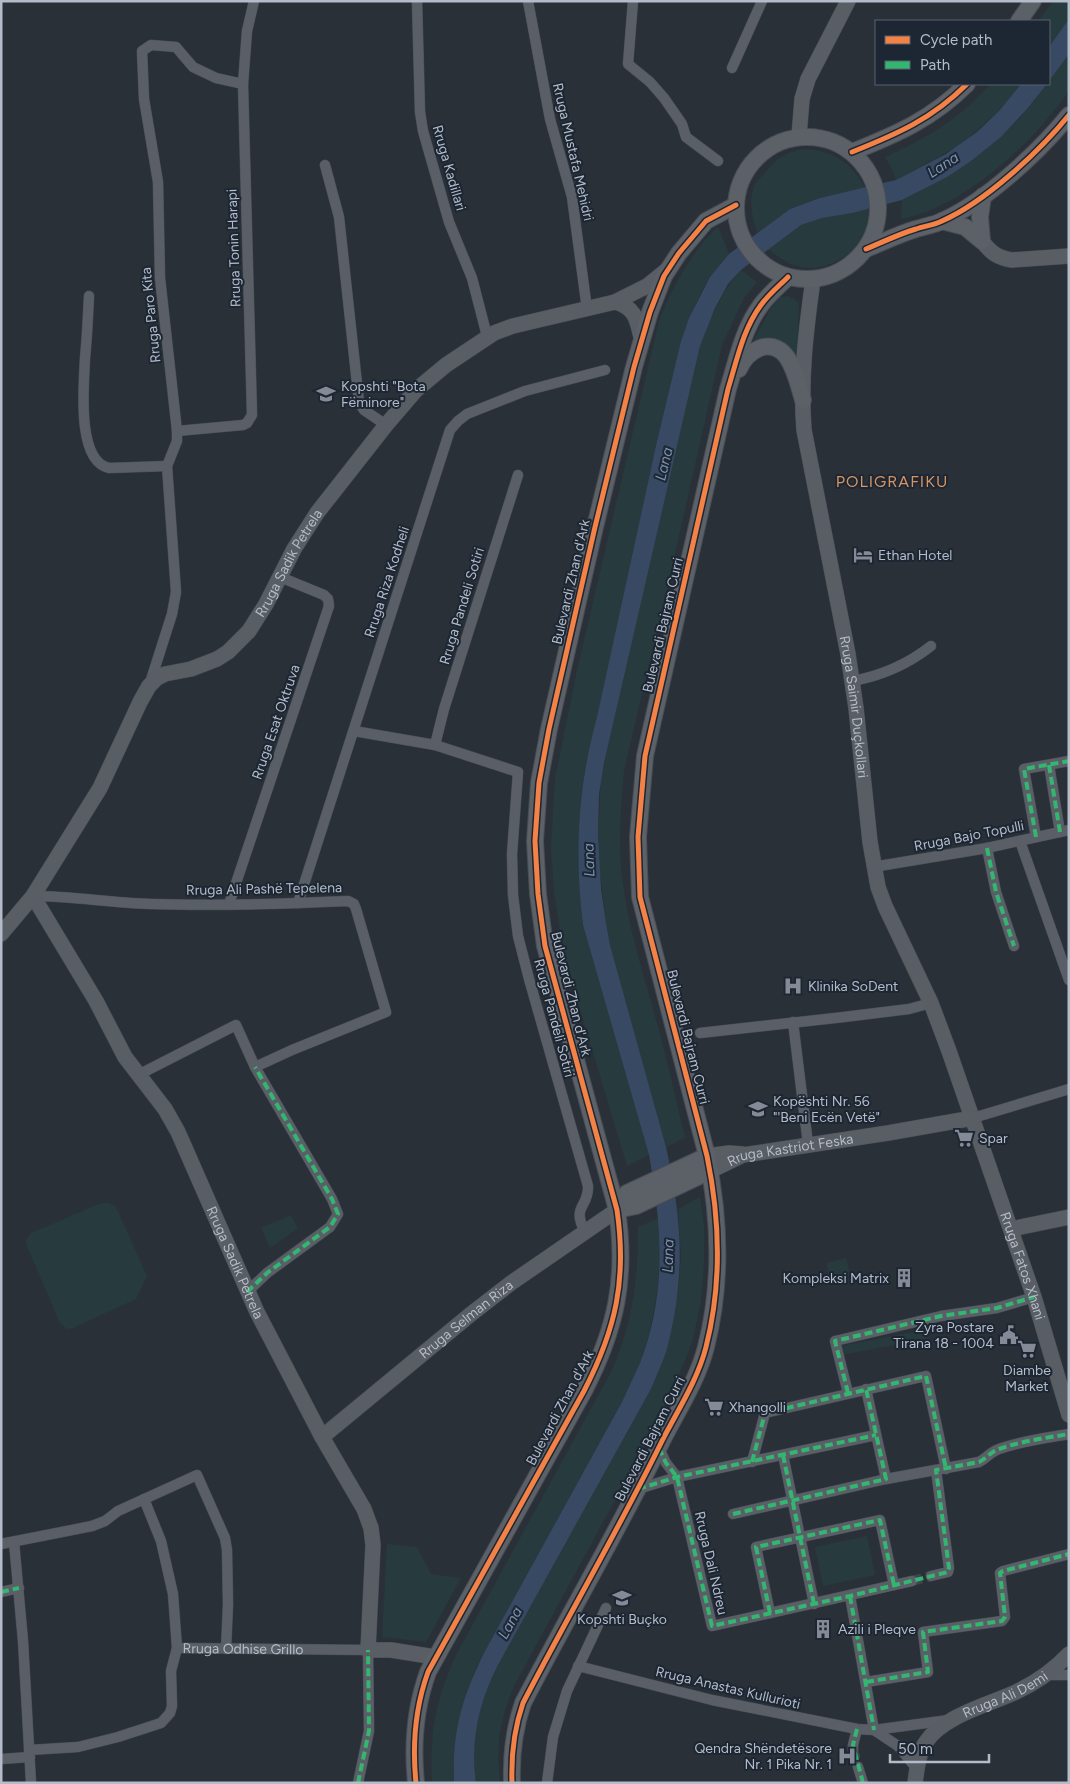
<svg xmlns="http://www.w3.org/2000/svg" width="1070" height="1784" font-family="Figtree,sans-serif">
	<style>
		.green { fill: #273a3e }
		.water { fill: #384963 }
		.lines { fill: none; stroke-linecap: round; stroke-linejoin: round }
		.street-tunnel { stroke: #3f454e; stroke-width: 10; stroke-dasharray: 10 5; stroke-linecap: butt }
		.street-casing { stroke: #484c53; stroke-width: 11 }
		.secondary-casing { stroke: #484c53; stroke-width: 16 }
		.primary-casing { stroke: #484c55; stroke-width: 18 }
		.street { stroke: #5a5e66; stroke-width: 10 }
		.secondary { stroke: #595d64; stroke-width: 15 }
		.primary { stroke: #5c6168; stroke-width: 16 }
		.quiet { stroke: #33b770; stroke-width: 4; stroke-dasharray: 8 4; stroke-linecap: butt }
		.cycleway-casing { stroke: #1d2633; stroke-width: 8 }
		.cycleway { stroke: #f48246; stroke-width: 5 }
		.labels { text-anchor: middle; dominant-baseline: central; stroke-width: 4; stroke-linejoin: round; paint-order: stroke }
		.street-label { font-size: 14px; fill: #b4bcc9; stroke: #1d2633 }
		.poi-label { font-size: 14px; fill: #b4bcc9; stroke: #1d2633; text-anchor: start }
		.water-label { font-size: 15px; font-style: italic; fill: #7c92b1; stroke: #1d2633 }
		.quarter-label { font-size: 16px; letter-spacing: 1px; fill: #d59563; stroke: #1d2633 }
	</style>
	<rect width="100%" height="100%" fill="#2a3038"/>
	<g class="green">
		<path d="M1053,1h16v18l-20,28v-26h-11z"/>
		<path d="M1069,54c0,9 1,31 -1,38 -4,7 -11,14 -16,21 -33,42 -97,97 -151,106l1,-19c40,-20 79,-42 111,-75 12,-12 23,-27 34,-41h2v-3z"/>
		<path d="M991,84h30l-22,27 -39,34 -64,35 -3,-9 -8,-14c45,-20 73,-38 106,-73z"/>
		<path d="M803,149c29,1 49,13 62,39l-45,10 -30,11 -32,25c-6,-15 -11,-38 -1,-53 2,-3 6,-5 8,-8 12,-16 19,-19 38,-24z"/>
		<path d="M868,208c1,8 1,16 -3,23 -9,23 -37,41 -63,36 -13,-2 -23,-9 -34,-18l33,-24 21,-7z"/>
		<path d="M718,226l11,28 -19,23 -10,18 -11,23 -8,23 -24,100 -60,276c-19,68 -23,137 -14,208l66,230 -22,11 -63,-210 -10,-65 -3,-44 4,-69 23,-112 81,-345c14,-36 32,-68 59,-95z"/>
		<path d="M741,270l16,12 -13,16 -22,47 -52,231 -46,194c-3,35 -6,71 -2,106 6,55 25,108 39,162 9,33 16,66 24,100l-19,9 -56,-202 -4,-22 -7,-58 -1,-29 3,-58 27,-123 72,-309c10,-28 21,-54 41,-76z"/>
		<path d="M789,296l10,7 -2,60 -46,-18 20,-37 9,-11z"/>
		<path d="M700,1197l4,31v35l-3,38 -8,38 -9,24 -27,60 -143,263c-15,38 -18,56 -14,97h-24c-6,-42 3,-81 22,-118l153,-276 14,-33 13,-63 3,-36 -3,-48z"/>
		<path d="M101,1203h8l7,4 31,69 -11,23 -63,29 -6,1 -7,-6 -33,-77 -1,-6 5,-7z"/>
		<path d="M291,1215l7,13 -28,20 -9,-20z"/>
		<path d="M659,1218c3,48 -2,99 -19,145 -5,13 -12,26 -18,39l-146,266c-16,38 -24,74 -22,115h-22c-2,-54 3,-81 25,-130l154,-281c22,-49 27,-92 27,-145z"/>
		<path d="M846,1258l4,17 -21,5 -2,-17z"/>
		<path d="M923,1330l2,9 -83,16 -1,-9z"/>
		<path d="M867,1536l8,39 -52,11 -8,-39z"/>
		<path d="M387,1544l30,3 14,27 30,4 -35,64 -44,-5z"/>
	</g>
	<g class="water">
		<path d="M1069,19v35l-20,27v-34z"/>
		<path d="M1021,84h26l-20,25 -26,28 -30,24 -24,16 -45,23 -50,13 -30,5 -21,7 -60,45 -13,14 -13,24 -15,38 -96,417 -5,31 -1,42 3,53 5,34 4,22 56,202c13,61 19,108 8,170 -3,13 -5,28 -10,41 -4,10 -9,21 -13,31l-153,276c-19,37 -28,76 -22,118h-22c-2,-52 8,-86 31,-132l137,-249c6,-13 12,-26 18,-39 27,-69 22,-137 9,-208l-66,-230c-9,-71 -5,-140 14,-208l60,-276 24,-100 8,-23 21,-41 19,-23 61,-45 30,-11 76,-18 50,-26 31,-22 22,-21z"/>
	</g>
	<g class="lines">
		<g class="street-tunnel">
			<path d="M912,1581l19,-5"/>
			<path d="M853,1749l5,18"/>
		</g>
		<g class="street-casing">
			<g id="street">
				<path d="M417,1l3,111 3,19 26,91 23,56 15,58"/>
				<path d="M528,1l22,118 22,78 15,112"/>
				<path d="M633,1l-5,63 22,18 14,16 18,26 4,13 32,24"/>
				<path d="M732,68l30,-67"/>
				<path d="M325,165l14,52 20,185 5,8 22,15"/>
				<path d="M89,296c-1,21 -2,42 -4,62 -1,26 -9,103 24,110l58,-2"/>
				<path d="M177,431l66,-6 4,-2 5,-8 -9,-331 4,-53 7,-30"/>
				<path d="M852,681c29,-5 56,-17 79,-35"/>
				<path d="M150,683l22,-69 4,-22 -9,-126 10,-25v-10l-17,-153 -2,-96 -14,-83 -2,-48 9,-6 25,2 17,20 23,11 27,6"/>
				<path d="M354,731l81,14 83,27 -6,82 1,41 5,41 11,43 59,207c1,22 -17,19 -3,46"/>
				<path d="M435,745l9,-36 74,-234"/>
				<path d="M1049,765l11,67"/>
				<path d="M1036,837l-12,-68 45,-8"/>
				<path d="M1020,841l49,139"/>
				<path d="M987,848l9,44 18,54"/>
				<path d="M873,867l114,-19 82,-18"/>
				<path d="M33,896c39,0 78,7 118,8 65,2 132,0 197,-3l6,3 2,5 30,103 -94,38 -37,17"/>
				<path d="M298,903l152,-473 8,-9 9,-7 58,-23 80,-21"/>
				<path d="M229,904l100,-298 -1,-7 -4,-4 -44,-18"/>
				<path d="M793,1022l15,122"/>
				<path d="M700,1033l144,-16 65,-8 22,-6"/>
				<path d="M138,1075l98,-50 19,42 77,132 6,15 -8,13 -63,46 -20,19"/>
				<path d="M973,1118l96,-29"/>
				<path d="M866,1389l20,90"/>
				<path d="M848,1393l-13,-52 106,-25 56,-8 37,-11"/>
				<path d="M659,1448l7,15 11,14 35,149 200,-45"/>
				<path d="M783,1455l31,149"/>
				<path d="M752,1462l13,-49 161,-37 20,93"/>
				<path d="M638,1489l39,-12 199,-42"/>
				<path d="M733,1514l153,-35 93,-17c8,-4 11,-10 20,-13 22,-8 47,-11 70,-15"/>
				<path d="M14,1542l9,99 8,142"/>
				<path d="M1,1544l91,-18 13,-5 13,-10 79,-36 28,63 2,12 1,54 -2,45"/>
				<path d="M931,1576l17,-4 1,-4 -13,-98"/>
				<path d="M1,1592l18,-4"/>
				<path d="M850,1596l24,134"/>
				<path d="M770,1613l-14,-66 124,-27 14,65"/>
				<path id="s1" d="M177,1648l191,2 1,81 -11,52"/>
				<path d="M578,1666l134,34 145,29 17,1 75,-10"/>
				<path d="M1046,1675h23"/>
				<path d="M866,1682l62,-10 -5,-40 79,-11 3,-4 -5,-44 3,-2 66,-17"/>
				<path d="M874,1730l24,16 19,23"/>
				<path d="M853,1749v-4l4,-16"/>
				<path d="M29,1750l49,-3 40,-10 43,-14 9,-10 2,-7 -1,-35 6,-23 -4,-54 -12,-53 -17,-42"/>
				<path d="M1,1759l29,-2"/>
				<path d="M858,1767l5,16"/>
				<path d="M547,1783l6,-46 14,-46 39,-83"/>
			</g>
		</g>
		<g class="secondary-casing">
			<g id="secondary">
				<path d="M799,136l3,-37 6,-20 40,-78"/>
				<path d="M982,241c9,12 16,17 30,19l57,-4"/>
				<path id="s2" d="M813,280c-7,49 -13,100 -9,150l44,224 8,54 14,134 8,45 7,19 46,97 18,48 85,246 35,118"/>
				<path d="M615,302c22,6 22,20 27,39"/>
				<path id="s3" d="M33,896l63,105 29,56 40,52 13,23 79,180 65,125 42,72 7,19 2,17 -5,105h23l44,7"/>
				<path id="s4" d="M1,934l32,-38 67,-108 40,-86 9,-16 8,-8 8,-4 26,-5 26,-10 11,-7 21,-21 17,-27 28,-55 23,-36 69,-88 30,-35 30,-25 48,-32 19,-7 102,-24 32,-16 21,-17"/>
				<path d="M707,1156l22,-3 13,1"/>
				<path id="s5" d="M710,1171l33,-16 145,-22 85,-15"/>
				<path d="M1011,1229l58,-12"/>
				<path id="s6" d="M322,1437l149,-123 40,-31 106,-73"/>
				<path id="s7" d="M915,1783c2,-13 3,-30 11,-41 17,-26 62,-37 90,-50 19,-9 38,-22 53,-38"/>
			</g>
		</g>
		<g class="primary-casing">
			<g id="primary">
				<path d="M1019,21l14,-20"/>
				<circle cx="807" cy="208" r="71"/>
				<path d="M852,152c45,-18 80,-33 115,-68"/>
				<path d="M942,221l23,6 17,14"/>
				<path d="M982,241l-2,-24 3,-21"/>
				<path d="M866,249c17,-7 33,-15 50,-20 9,-3 18,-4 26,-8 43,-19 97,-69 127,-106"/>
				<path d="M739,369c8,-18 31,-33 47,-13 9,12 13,31 17,44"/>
				<path d="M617,1210l10,-17 80,-37"/>
				<path d="M617,1210l19,-4 74,-35"/>
				<path d="M416,1783c-4,-39 -1,-75 12,-111l156,-281c32,-62 43,-112 33,-181l-72,-264 -7,-52 -3,-53 4,-58 10,-54 46,-202 39,-160 16,-55 14,-36 15,-23 27,-32 30,-16"/>
				<path d="M512,1783c-1,-28 2,-54 11,-80 46,-89 96,-174 140,-264 15,-29 35,-60 43,-92 16,-63 14,-128 1,-191l-67,-259 -2,-60 7,-81 83,-367c9,-29 15,-60 33,-84 8,-11 18,-19 27,-28"/>
			</g>
		</g>
		<use href="#street" class="street"/>
		<use href="#secondary" class="secondary"/>
		<use href="#primary" class="primary"/>
		<g class="quiet">
			<path d="M1049,765l11,67"/>
			<path d="M1036,837l-12,-68 45,-8"/>
			<path d="M987,848l9,44 18,54"/>
			<path d="M247,1292l20,-19 63,-46 8,-13 -6,-15 -77,-132"/>
			<path d="M848,1393l-13,-52 106,-25 56,-8 37,-11"/>
			<path d="M659,1448l7,15 11,14 35,149 138,-30 98,-24 1,-4 -13,-98 43,-8c8,-4 11,-10 20,-13 22,-8 47,-11 70,-15"/>
			<path d="M783,1455l31,149"/>
			<path d="M752,1462l13,-49 161,-37 20,93"/>
			<path d="M638,1489l39,-12 199,-42"/>
			<path d="M733,1514l153,-35 -20,-90"/>
			<path d="M1,1592l18,-4"/>
			<path d="M850,1596l24,134"/>
			<path d="M770,1613l-14,-66 124,-27 14,65"/>
			<path d="M866,1682l62,-10 -5,-40 79,-11 3,-4 -5,-44 3,-2 66,-17"/>
			<path d="M857,1729l-4,16 10,38"/>
			<path d="M358,1783l11,-52 -1,-81"/>
		</g>
		<g class="cycleway-casing">
			<g id="cycleway">
				<path d="M852,152c45,-18 80,-33 115,-68"/>
				<path d="M866,249c17,-7 33,-15 50,-20 9,-3 18,-4 26,-8 43,-19 97,-69 127,-106"/>
				<path d="M416,1783c-4,-39 -1,-75 12,-111l156,-281c32,-62 43,-112 33,-181l-72,-264 -7,-52 -3,-53 4,-58 10,-54 46,-202 39,-160 16,-55 14,-36 15,-23 27,-32 30,-16"/>
				<path d="M512,1783c-1,-28 2,-54 11,-80 46,-89 96,-174 140,-264 15,-29 35,-60 43,-92 16,-63 14,-128 1,-191l-67,-259 -2,-60 7,-81 83,-367c9,-29 15,-60 33,-84 8,-11 18,-19 27,-28"/>
			</g>
		</g>
		<use href="#cycleway" class="cycleway"/>
	</g>
	<defs>
		<g id="school-bare" transform="scale(1.5)"><path d="M0-5L7-2L0 1L-7-2ZM-4 1L0 2.5L4 1V4Q0 6-4 4Z" fill="#848b96" stroke="#1d2633" stroke-width="2.5" paint-order="stroke"/></g>
		<g id="hotel-bare" transform="scale(1.5)"><path d="M-6-4.5h1.5V1H6V5H4.5V3h-9V5H-6ZM-4 0a1.8 1.8 0 1 1 3.6 0ZM.5 0V-2.5h3Q6-2.5 6 0Z" fill="#848b96" stroke="#1d2633" stroke-width="2.5" paint-order="stroke"/></g>
		<g id="hospital-bare" transform="scale(1.5)"><path d="M-5-5h3v3.5h4V-5h3V5h-3V1.5h-4V5h-3Z" fill="#848b96" stroke="#1d2633" stroke-width="2.5" paint-order="stroke"/></g>
		<g id="supermarket-bare" transform="scale(1.5)"><path d="M-6-5.5h2.5l.6 2H6L4.5 2H-2.5L-4.4-4H-6ZM-1.5 3.2a1.3 1.3 0 1 0 .1 0ZM3 3.2a1.3 1.3 0 1 0 .1 0Z" fill="#848b96" stroke="#1d2633" stroke-width="2.5" paint-order="stroke"/></g>
		<g id="building-bare" transform="scale(1.5)"><path d="M-4-6H4V6H1V3H-1V6H-4ZM-2.5-4.3h1.7v1.8h-1.7ZM.8-4.3h1.7v1.8H.8ZM-2.5-1h1.7V.8h-1.7ZM.8-1h1.7V.8H.8Z" fill="#848b96" stroke="#1d2633" stroke-width="2.5" paint-order="stroke"/></g>
		<g id="civic-bare" transform="scale(1.5)"><path d="M-.6-6.5H3V-4.5H.6V-3L4-1V1h2V6H-6V1h2V-1L-.6-3ZM-1.2 2.5V6h2.4V2.5Z" fill="#848b96" stroke="#1d2633" stroke-width="2.5" paint-order="stroke"/></g>
	</defs>
	<g fill-rule="evenodd">
		<use href="#school-bare" x="326" y="394"/>
		<use href="#hotel-bare" x="863" y="555"/>
		<use href="#hospital-bare" x="793" y="986"/>
		<use href="#school-bare" x="758" y="1109"/>
		<use href="#supermarket-bare" x="964" y="1138"/>
		<use href="#building-bare" x="904" y="1278"/>
		<use href="#civic-bare" x="1009" y="1335"/>
		<use href="#supermarket-bare" x="1027" y="1349"/>
		<use href="#supermarket-bare" x="714" y="1407"/>
		<use href="#school-bare" x="622" y="1598"/>
		<use href="#building-bare" x="823" y="1629"/>
		<use href="#hospital-bare" x="847" y="1756"/>
	</g>
	<g class="labels">
		<g class="street-label">
			<text transform="translate(573 152) rotate(77)">Rruga Mustafa Mehidri</text>
			<text transform="translate(449 168) rotate(74)">Rruga Kadillari</text>
			<text transform="translate(234 248) rotate(-92)">Rruga Tonin Harapi</text>
			<text transform="translate(151 315) rotate(-96)">Rruga Paro Kita</text>
			<text stroke="none"><textPath href="#s4" startOffset="486">Rruga Sadik Petrela</textPath></text>
			<text transform="translate(387 582) rotate(-72)">Rruga Riza Kodheli</text>
			<text transform="translate(571 582) rotate(-77)">Bulevardi Zhan d'Ark</text>
			<text transform="translate(462 606) rotate(-73)">Rruga Pandeli Sotiri</text>
			<text transform="translate(663 625) rotate(-77)">Bulevardi Bajram Curri</text>
			<text stroke="none"><textPath href="#s2" startOffset="432">Rruga Saimir Duçkollari</textPath></text>
			<text transform="translate(276 722) rotate(-71)">Rruga Esat Oktruva</text>
			<text transform="translate(969 836) rotate(-11)">Rruga Bajo Topulli</text>
			<text transform="translate(264 889) rotate(-1)">Rruga Ali Pashë Tepelena</text>
			<text transform="translate(571 994) rotate(76)">Bulevardi Zhan d'Ark</text>
			<text transform="translate(554 1018) rotate(75)">Rruga Pandeli Sotiri</text>
			<text transform="translate(688 1037) rotate(76)">Bulevardi Bajram Curri</text>
			<text stroke="none"><textPath href="#s5" startOffset="84">Rruga Kastriot Feska</textPath></text>
			<text stroke="none"><textPath href="#s3" startOffset="420">Rruga Sadik Petrela</textPath></text>
			<text stroke="none"><textPath href="#s2" startOffset="1020">Rruga Fatos Xhani</textPath></text>
			<text stroke="none"><textPath href="#s6" startOffset="186">Rruga Selman Riza</textPath></text>
			<text transform="translate(560 1408) rotate(-62)">Bulevardi Zhan d'Ark</text>
			<text transform="translate(650 1439) rotate(-63)">Bulevardi Bajram Curri</text>
			<text transform="translate(711 1563) rotate(77)">Rruga Dali Ndreu</text>
			<text stroke="none"><textPath href="#s1" startOffset="66">Rruga Odhise Grillo</textPath></text>
			<text transform="translate(728 1688) rotate(13)">Rruga Anastas Kullurioti</text>
			<text stroke="none"><textPath href="#s7" startOffset="136">Rruga Ali Demi</textPath></text>
		</g>
		<g class="poi-label">
			<text x="341" y="386">Kopshti "Bota<tspan x="341" dy="16">Fëminore"</tspan></text>
			<text x="878" y="555">Ethan Hotel</text>
			<text x="808" y="986">Klinika SoDent</text>
			<text x="773" y="1101">Kopështi Nr. 56<tspan x="773" dy="16">"'Beni Ecën Vetë"</tspan></text>
			<text x="979" y="1138">Spar</text>
			<text x="889" y="1278" text-anchor="end">Kompleksi Matrix</text>
			<text x="994" y="1327" text-anchor="end">Zyra Postare<tspan x="994" dy="16">Tirana 18 - 1004</tspan></text>
			<text x="1027" y="1370" text-anchor="middle">Diambe<tspan x="1027" dy="16">Market</tspan></text>
			<text x="729" y="1407">Xhangolli</text>
			<text x="622" y="1619" text-anchor="middle">Kopshti Buçko</text>
			<text x="838" y="1629">Azili i Pleqve</text>
			<text x="832" y="1748" text-anchor="end">Qendra Shëndetësore<tspan x="832" dy="16">Nr. 1 Pika Nr. 1</tspan></text>
		</g>
		<g class="water-label">
			<text transform="translate(943 165) rotate(-33)">Lana</text>
			<text transform="translate(664 464) rotate(-77)">Lana</text>
			<text transform="translate(589 860) rotate(-92)">Lana</text>
			<text transform="translate(668 1256) rotate(-88)">Lana</text>
			<text transform="translate(510 1623) rotate(-61)">Lana</text>
		</g>
		<g class="quarter-label">
			<text x="892" y="481">POLIGRAFIKU</text>
		</g>
	</g>
	<rect width="1070" height="1784" fill="none" stroke="#b4bcc9" stroke-width="5"/>
	<rect x="875" y="20" width="175" height="65" fill="#1d2633" stroke="#59626f"/>
	<rect x="885" y="36" width="25" height="8" fill="#f48246" stroke="#59626f"/>
	<text x="920" y="45" font-size="15" fill="#b4bcc9">Cycle path</text>
	<rect x="885" y="61" width="25" height="8" fill="#33b770" stroke="#59626f"/>
	<text x="920" y="70" font-size="15" fill="#b4bcc9">Path</text>
	<path d="M890 1754v8h99v-8" fill="none" stroke="#b4bcc9" stroke-width="2.5"/>
	<text x="898" y="1754" font-size="15" fill="#b4bcc9" stroke="#1d2633" stroke-width="4" paint-order="stroke">50 m</text>
</svg>
